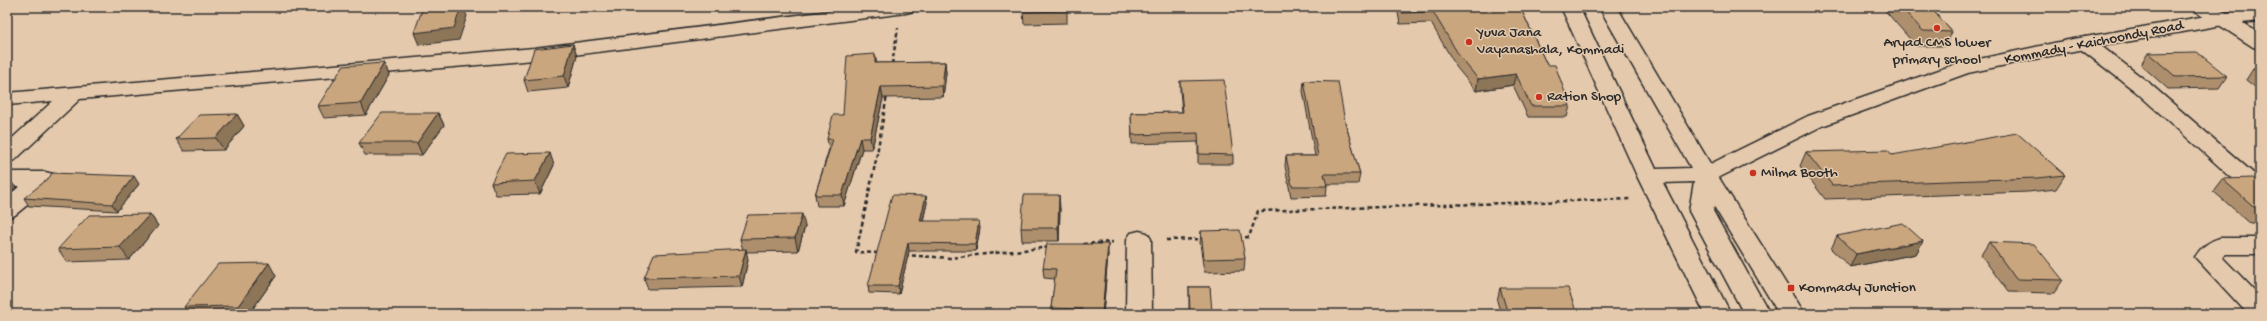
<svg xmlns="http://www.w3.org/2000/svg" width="2267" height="321" font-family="'Gochi Hand',sans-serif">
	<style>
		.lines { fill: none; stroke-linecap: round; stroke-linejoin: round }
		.minor-casing { stroke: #2b2b2b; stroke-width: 3 }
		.tertiary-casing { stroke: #2b2b2b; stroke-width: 3 }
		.secondary-casing { stroke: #2b2b2b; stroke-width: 3 }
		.primary-casing { stroke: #2b2b2b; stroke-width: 3 }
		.trunk-casing { stroke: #2b2b2b; stroke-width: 3 }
		.path { stroke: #2b2b2b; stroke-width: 2.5; stroke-dasharray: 4 3; stroke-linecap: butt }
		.minor { fill: #e4c9ac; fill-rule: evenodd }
		.tertiary { fill: #e4c9ac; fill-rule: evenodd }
		.secondary { fill: #e4c9ac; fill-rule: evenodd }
		.primary { fill: #e4c9ac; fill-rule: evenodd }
		.trunk { fill: #e4c9ac; fill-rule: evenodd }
		.wall { fill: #ae8f6d; stroke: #2b2b2b }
		.shaded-wall { fill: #8d7459; stroke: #2b2b2b }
		.building { fill: #caa67f; stroke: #2b2b2b }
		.poi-dot { fill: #c8321e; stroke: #e4c9ac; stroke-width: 1.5 }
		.labels { text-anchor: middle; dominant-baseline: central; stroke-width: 3; stroke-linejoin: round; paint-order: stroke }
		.poi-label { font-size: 15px; fill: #2b2b2b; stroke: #e4c9ac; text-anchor: start }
		.street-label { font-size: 15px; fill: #2b2b2b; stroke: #e4c9ac }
	</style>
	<rect width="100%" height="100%" fill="#e4c9ac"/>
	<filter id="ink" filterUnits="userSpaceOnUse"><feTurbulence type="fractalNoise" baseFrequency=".025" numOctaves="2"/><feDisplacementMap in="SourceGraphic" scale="8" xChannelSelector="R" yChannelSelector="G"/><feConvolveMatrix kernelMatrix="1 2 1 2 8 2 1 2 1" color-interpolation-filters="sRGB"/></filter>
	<g filter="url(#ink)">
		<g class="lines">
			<g class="minor-casing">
				<g id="minor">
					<path d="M862,7h53l-2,4 -7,2 -372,47 -454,39 -65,61 -8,2v-19l46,-42 -46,4v-12l527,-45z"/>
					<path d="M2192,7c14,0 31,-2 40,12l-2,4c-12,3 -31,-6 -38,-16z"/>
					<path d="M2085,37l7,2 57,44 111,96v19l-8,-2 -117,-105 -57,-44 -3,-4 3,-4z"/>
					<path d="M7,172h38l8,2 3,5 -3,5 -38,31 -8,3v-21l13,-11h-13z"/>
					<path d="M1139,231l8,2 4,6 1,75h-26l1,-75 4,-6z"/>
					<path d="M2220,238h40v16h-34l-4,3 38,39v18h-12l-53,-57c6,-10 14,-16 25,-19z"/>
				</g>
			</g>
			<g class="tertiary-casing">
				<path id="tertiary" d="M2223,13l7,2 30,19v15l-7,-2 -37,-24 -2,-4 2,-4z"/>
			</g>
			<g class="secondary-casing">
				<path id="secondary" d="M2260,9v12l-37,4 -155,27 -100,21 -146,53 -108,54 -8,2 -8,-2 -3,-5 3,-5 110,-54 148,-52 112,-24 155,-27z"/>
			</g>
			<g class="primary-casing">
				<path id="primary" d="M1706,168l8,2 91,144h-26l-84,-139 3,-5z"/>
			</g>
			<g class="trunk-casing">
				<path id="trunk" d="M1561,7h18l77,162 35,-1 -92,-161h18l100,168 -1,21 -3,15 57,103h-26l-55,-103 5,-29 -31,1 68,131h-26l-68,-138z"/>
			</g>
			<g class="path">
				<path d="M892,64l6,-36"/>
				<path d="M1238,238l11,-1 9,-26 374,-12"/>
				<path d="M1166,240l37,-1"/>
				<path d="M1083,244l30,-2"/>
				<path d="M878,253l-22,-1 20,-92 11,-65"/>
				<path d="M905,255l45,3 100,-11"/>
			</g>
			<use href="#minor" class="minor"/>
			<use href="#tertiary" class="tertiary"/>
			<use href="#secondary" class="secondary"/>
			<use href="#primary" class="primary"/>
			<use href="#trunk" class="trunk"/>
		</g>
		<g class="wall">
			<path d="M1067,7v16l-43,1 -1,-12z"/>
			<path d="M1397,7h123l27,58 23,41 -3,11h-39l-15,-32 -37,6 -19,-23 -26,-45 -31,1z"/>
			<path d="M1882,7h48l22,25 -7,14h-29z"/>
			<path d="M2148,53l79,23 -8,12 -51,1 -27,-24z"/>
			<path d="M577,56l-9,32 -40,4 -4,-12z"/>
			<path d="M945,62l1,11 -3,24 -60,1 -11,51h-10l-18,57h-27l-2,-11 14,-46 -2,-10 50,-76z"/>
			<path d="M384,63l5,12 -23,40 -42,3 -6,-12z"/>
			<path d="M2260,68v23l-14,-11 7,-11z"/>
			<path d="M1180,81l53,74v9h-35v-22l-66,2 -1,-31 51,-1 -2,-22z"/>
			<path d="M1304,81l41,41 15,52 -2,10h-31v2l-1,10 -35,1 -6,-31 1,-10h29l-12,-65z"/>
			<path d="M438,113l6,12 -22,30h-57l-6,-12z"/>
			<path d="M237,114l7,12 -20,24 -40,1 -8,-12z"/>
			<path d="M1806,152l86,3 173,20 -9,14 -28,3 -203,7 -25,-33z"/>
			<path d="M554,165l-14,29 -44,1 -5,-12z"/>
			<path d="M2222,179l38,5v40h-9l-38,-33z"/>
			<path d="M139,184l-22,27 -88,-5 -5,-8z"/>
			<path d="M926,196l1,7 -4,18 57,7 -4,23h-67l-10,43 -30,-1 -1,-7z"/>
			<path d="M1060,208l-1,33h-37l-1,-13z"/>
			<path d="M150,214l8,12 -29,34 -62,2 -9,-13z"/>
			<path d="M805,226l-7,25 -52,1 2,8 -6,27 -94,2 -4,-11 99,-28 -3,-11z"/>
			<path d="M1201,231l44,27 -1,13 -40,1 -4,-29z"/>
			<path d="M1837,236l86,5 -7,13 -66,13 -19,-18z"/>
			<path d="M1989,242l74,38 -9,13 -46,-1 -27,-37z"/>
			<path d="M1108,254l-5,60h-52v-6l4,-29 -11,-1 -1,-10z"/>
			<path d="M276,276l-27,38h-60l-5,-7z"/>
			<path d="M1189,287h21l1,27h-22z"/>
			<path d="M1500,288l77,26h-76l-4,-13z"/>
		</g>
		<g class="shaded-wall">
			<path d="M461,7h2l4,9 -8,24 -40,5 -5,-12z"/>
			<path d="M573,44l4,12 -9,32 -4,-12z"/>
			<path d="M875,54l2,11 -2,-2z"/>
			<path d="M945,62l1,11 -3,24 -1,-11z"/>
			<path d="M384,63l5,12 -23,40 -5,-12z"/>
			<path d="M1516,74l-3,11 -37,6 2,-12z"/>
			<path d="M881,87l2,11 -11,51 -2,-11z"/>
			<path d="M438,113l6,12 -22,30 -5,-12z"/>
			<path d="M237,114l7,12 -20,24 -8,-12z"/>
			<path d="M860,138l2,11 -18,57 -2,-11z"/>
			<path d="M550,153l4,12 -14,29 -5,-13z"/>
			<path d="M7,176l9,12 -9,7z"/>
			<path d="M134,176l5,8 -22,27 -5,-7z"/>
			<path d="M1059,195l1,13 -1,33 -1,-13z"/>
			<path d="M926,196l1,7 -6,25 -1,-7z"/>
			<path d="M150,214l8,12 -29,34 -9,-13z"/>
			<path d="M802,214l3,12 -7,25 -3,-13z"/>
			<path d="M979,221l1,7 -4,23 -1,-7z"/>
			<path d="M1923,241l-7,13 -66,13 6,-13z"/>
			<path d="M908,243l1,8 -10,43 -1,-8z"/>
			<path d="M1108,244v10l-5,60h-1z"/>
			<path d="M746,249l2,11 -6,27 -3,-11z"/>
			<path d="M269,263l7,13 -27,38h-6l-5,-8z"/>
			<path d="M488,309l2,5h-4z"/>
		</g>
		<g class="building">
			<path d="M442,7h19l-7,21 -40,5 8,-23z"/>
			<path d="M1023,7h43v4l-43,1z"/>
			<path d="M1401,7h119l27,58h8l15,41h-39l-15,-32 -38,5 -18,-22 -27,-45 -31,1z"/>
			<path d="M1901,7h29l22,25 -29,-1z"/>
			<path d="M573,44l-9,32 -40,4 10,-31z"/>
			<path d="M2197,52l30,24 -51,1 -28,-24z"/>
			<path d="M875,54v9l70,-1 -3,24 -61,1 -11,51h-10l-18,57h-27l18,-56h-6l6,-24h10l4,-59z"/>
			<path d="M384,63l-23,40 -43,3 25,-40z"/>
			<path d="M2260,68v6l-7,-5z"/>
			<path d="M1224,80l9,75 -34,-1 -1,-21 -66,2 -1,-22 52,-1 -3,-31z"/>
			<path d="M1304,81l34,1 7,40 15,52h-36l3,12h-35l-6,-30h32z"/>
			<path d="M382,113h56l-21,30h-58z"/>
			<path d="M237,114l-21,24 -40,1 23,-24z"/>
			<path d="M2017,133l48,42 -28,3 -205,7 -26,-33 82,-2 4,5z"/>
			<path d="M550,153l-15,28 -44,2 15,-29z"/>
			<path d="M52,173l82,3 -22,28 -88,-6 25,-20z"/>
			<path d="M2253,178l7,6v28l-38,-33z"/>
			<path d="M892,195l34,1 -6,25h59l-4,23 -67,-1 -10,43h-30z"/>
			<path d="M1024,195h35l-1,33h-37z"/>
			<path d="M150,214l-30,33 -62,2 31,-34z"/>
			<path d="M802,214l-7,24 -55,1 8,-24z"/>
			<path d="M1903,223l20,18 -67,13 -19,-18z"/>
			<path d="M1240,230l5,28 -41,1 -3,-28z"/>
			<path d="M1989,242l45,2 29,36 -47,-1z"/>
			<path d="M1047,244h61l-6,70h-20v-5l-31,-1 5,-39 -13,-1z"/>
			<path d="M746,249l-7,27 -95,2 10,-24z"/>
			<path d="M269,263l-31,43 -54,1 34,-43z"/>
			<path d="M1189,287h21l2,25h-22z"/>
			<path d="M1500,288h68l9,26h-69z"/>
			<path d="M488,309l-2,5h-48l1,-3z"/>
		</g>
	</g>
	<g class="poi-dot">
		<circle cx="1937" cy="28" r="4"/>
		<circle cx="1469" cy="42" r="4"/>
		<circle cx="1539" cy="97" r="4"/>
		<circle cx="1753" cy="173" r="4"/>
		<rect x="1787" y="284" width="8" height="8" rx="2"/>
	</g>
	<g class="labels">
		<g class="poi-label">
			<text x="1477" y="33">Yuva Jana<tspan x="1477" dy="17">Vayanashala, Kommadi</tspan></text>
			<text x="1937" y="43" text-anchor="middle">Aryad CMS lower<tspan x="1937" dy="17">primary school</tspan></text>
			<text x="1547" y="97">Ration Shop</text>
			<text x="1761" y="173">Milma Booth</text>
			<text x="1799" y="288">Kommady Junction</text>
		</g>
		<g class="street-label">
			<text transform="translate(2094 43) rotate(-11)">Kommady - Kaichoondy Road</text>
		</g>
	</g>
	<rect width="2267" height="321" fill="none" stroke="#e4c9ac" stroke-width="24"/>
	<rect x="12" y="12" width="2243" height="297" fill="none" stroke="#2b2b2b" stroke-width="1.5" filter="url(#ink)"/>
</svg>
